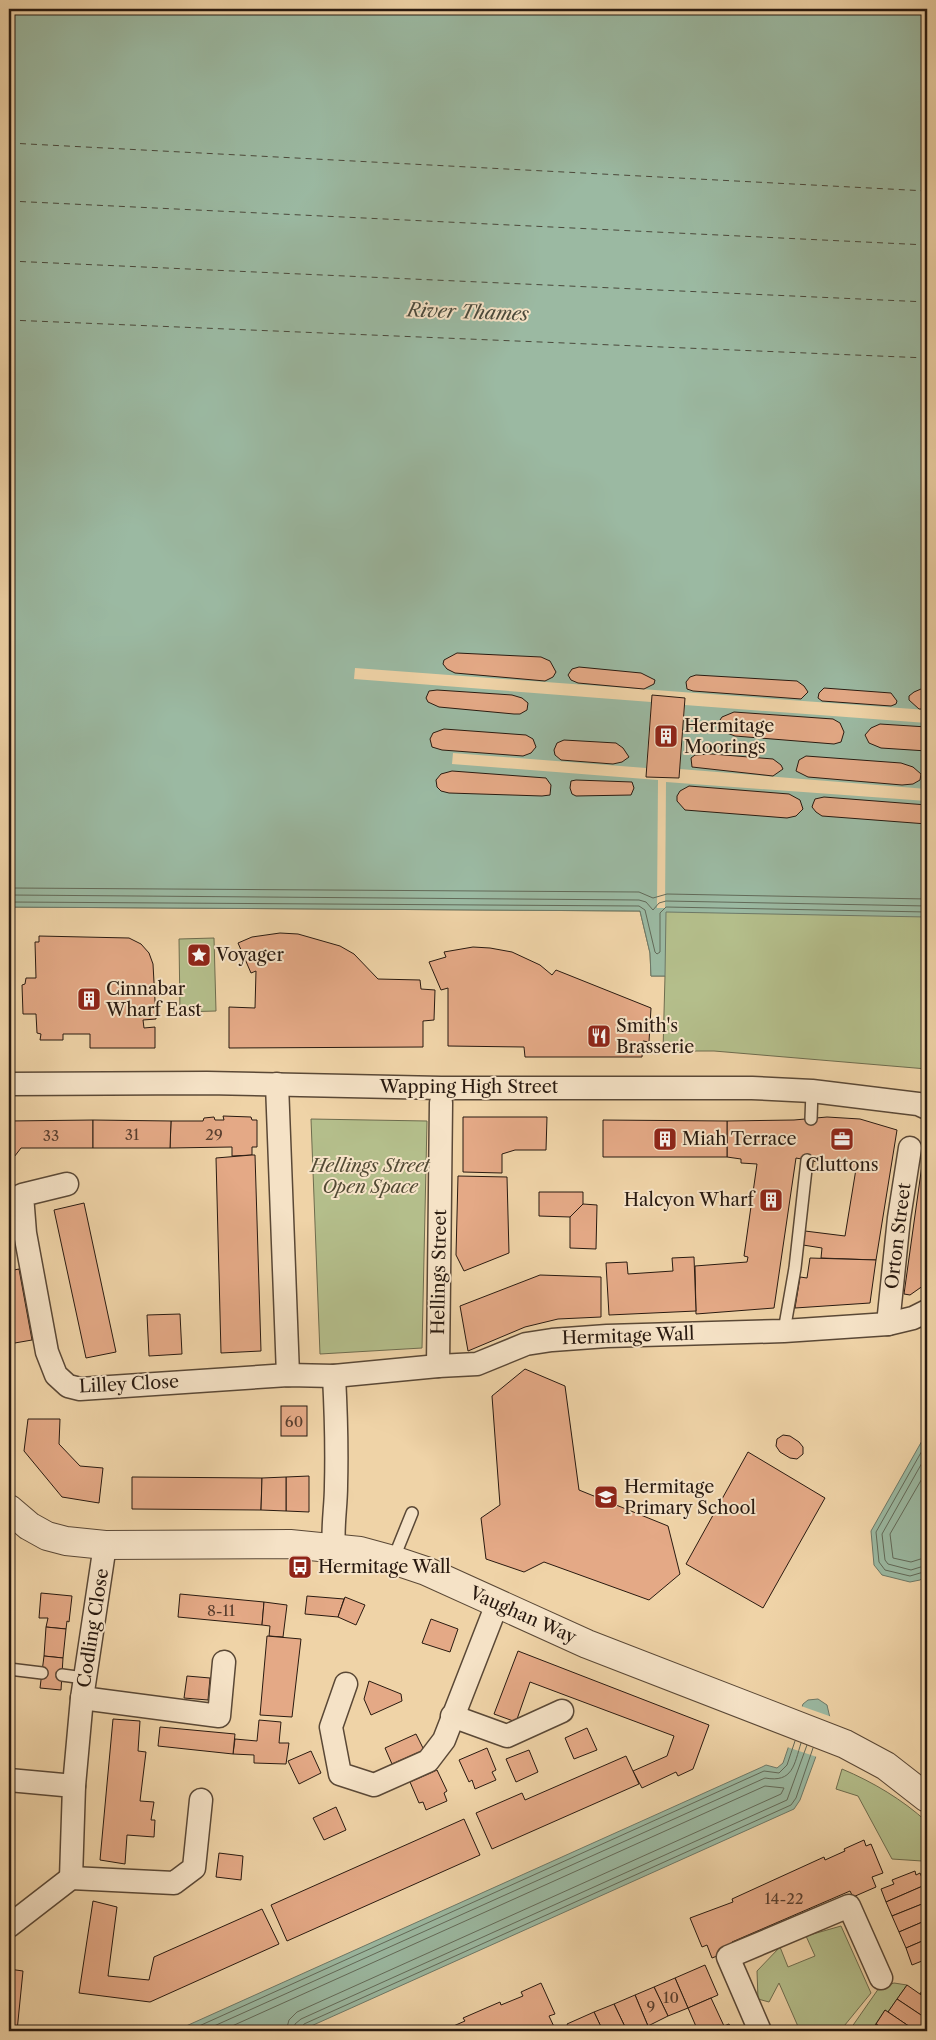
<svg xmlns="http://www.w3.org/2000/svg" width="936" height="2040" font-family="'Libre Caslon Text',serif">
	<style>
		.green { fill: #b4be8b; stroke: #6e6c4e }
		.water { fill: #9bb9a2; stroke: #6d7968 }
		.pier { fill: #efd3a7 }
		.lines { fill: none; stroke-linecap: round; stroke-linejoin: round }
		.shore { stroke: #626a59; stroke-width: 1 }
		.ferry { stroke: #4b4a3c; stroke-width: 1; stroke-dasharray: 6 5; stroke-linecap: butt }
		.building { fill: #e4a986; stroke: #291a10 }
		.service-casing { stroke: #5a4836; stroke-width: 14 }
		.minor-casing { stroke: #5a4836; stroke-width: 25 }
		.tertiary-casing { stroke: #5a4836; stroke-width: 30 }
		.service { stroke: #f5e2c6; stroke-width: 11 }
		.minor { stroke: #f5e2c6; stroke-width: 22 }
		.tertiary { stroke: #f5e2c6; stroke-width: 28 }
		.labels { text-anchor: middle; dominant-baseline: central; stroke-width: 4; stroke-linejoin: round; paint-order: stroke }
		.number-label { font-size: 15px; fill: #583e2e }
		.poi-label { font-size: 18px; fill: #291a10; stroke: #f5e2c6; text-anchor: start }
		.street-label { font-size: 18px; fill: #291a10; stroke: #f5e2c6 }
		.park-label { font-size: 18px; font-style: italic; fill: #534b35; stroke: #f5e2c6 }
		.water-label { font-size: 19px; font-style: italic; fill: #4b4a3c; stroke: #f5e2c6 }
	</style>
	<rect width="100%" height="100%" fill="#efd3a7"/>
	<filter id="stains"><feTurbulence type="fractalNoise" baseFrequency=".004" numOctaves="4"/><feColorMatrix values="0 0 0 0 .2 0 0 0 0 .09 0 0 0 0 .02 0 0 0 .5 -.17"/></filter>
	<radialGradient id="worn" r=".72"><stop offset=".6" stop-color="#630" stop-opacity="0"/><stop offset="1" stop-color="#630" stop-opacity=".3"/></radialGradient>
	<g class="green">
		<path d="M927,850v219l-213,-18h-51l2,-75h-14l-1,-23 -10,-42 -631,-4z"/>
		<path d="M214,938l2,73 -36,1 -1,-73z"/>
		<path d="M311,1119l116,2 -5,227 -102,6z"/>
		<path d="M842,1769c31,13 61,31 85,53v46l-5,-7 -30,-2 -34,-63 -22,-7z"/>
		<path d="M841,1926l30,67 -31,38h-40l-21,-48 -10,19 -11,-3 -1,-28 23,-24 8,20 27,-11 -9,-20z"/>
		<path d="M894,1983l13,2 -19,27 -3,-2 -14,21h-22l30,-43z"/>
	</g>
	<g class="water">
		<path d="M9,9h918v908l-261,-5 -1,64h-14l-1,-23 -10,-42 -631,-4z"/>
		<path d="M927,1432v143l-7,5 -10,2 -28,-7 -8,-10 -3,-34z"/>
		<path d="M818,1699l9,6 3,13 -30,82 -6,9 -494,222h-125l587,-264 4,-2 11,3 6,-5 20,-59 5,-4z"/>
	</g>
	<g class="pier">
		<path d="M355,668l572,42v13l-242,-18 -5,64 247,20v12l-261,-19 -1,126h-8l1,-128 -206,-16 1,-11 193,15 5,-66 -297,-23z"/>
		<path d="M801,1706l31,11 -15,40 -30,-10z"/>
	</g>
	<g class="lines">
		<g class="shore">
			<path d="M9,888l630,4 14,6 14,-4 260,5"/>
			<path d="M9,895l630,5 7,2 7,8 6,-7 7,-2 261,5"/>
			<path d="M9,902l630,4 6,4 10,42 2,2 3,-2v-39l6,-6 261,5"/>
			<path d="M927,1442l-51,90 3,30 6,8 25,6 17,-5"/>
			<path d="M927,1454l-45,80 3,26 3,4 23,6 16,-5"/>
			<path d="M927,1470l-37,64 3,24 18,4 16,-5"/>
			<path d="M188,2031l576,-260 15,2 8,-8 8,-24"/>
			<path d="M203,2031l562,-253c28,5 29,-13 36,-35"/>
			<path d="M221,2031l544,-245 19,2 -3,6 -484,218 -8,8 -3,11"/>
			<path d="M294,2031l1,-7 6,-5 486,-219 20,-55"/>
			<path d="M300,2031l4,-7 487,-219 5,-7 17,-50"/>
		</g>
		<g class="ferry">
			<path d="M9,143l918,48"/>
			<path d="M9,201l918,44"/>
			<path d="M9,261l918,41"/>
			<path d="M9,320l918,38"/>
		</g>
	</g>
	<g class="building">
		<path d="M457,653l84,4 9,4 6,11 -3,5 -8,4 -90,-8 -8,-4 -4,-5 1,-4z"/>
		<path d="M579,667l62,6 14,7 -1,4 -10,5 -66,-6 -7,-3 -3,-5 4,-6z"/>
		<path d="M696,675l101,6 7,5 4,6 -7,7 -108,-8 -6,-2 -1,-7 4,-5z"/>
		<path d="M824,688l67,5 6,8 -1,3 -5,2 -69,-5 -4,-3 1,-5z"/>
		<path d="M921,689l6,1v19h-8l-10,-9v-4l5,-4z"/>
		<path d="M437,690l75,5 10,3 6,5 -1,7 -7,4h-6l-75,-7 -11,-5 -2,-4 3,-7z"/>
		<path d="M652,695l33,3 -6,80 -33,-1z"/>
		<path d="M734,712l99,7 7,4 4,9 -3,10 -7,2 -99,-8 -11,-4 -6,-9 4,-6z"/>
		<path d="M880,724l47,3v24l-46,-3 -12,-5 -4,-8 6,-7z"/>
		<path d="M444,729l82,6 7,4 3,8 -5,6 -8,3 -81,-6 -10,-3 -2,-8 3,-6z"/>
		<path d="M564,740l52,3 7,5 6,9 -7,5 -9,2 -52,-4 -6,-5 -1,-5 3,-7z"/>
		<path d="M712,754l61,5 8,6 2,4 -10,7 -81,-9 -1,-9 4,-3z"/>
		<path d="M806,756l95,7 12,4 8,7 -1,6 -7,4 -11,1 -94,-8 -12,-6 3,-11z"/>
		<path d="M452,771l94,7 5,7 -1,10 -8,1 -93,-3 -8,-2 -4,-4 -1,-7 5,-6z"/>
		<path d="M576,780l56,2 2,6 -3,7 -55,1 -4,-2 -2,-6 1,-7z"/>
		<path d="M689,786l100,8 11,6 3,9 -7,7 -9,2 -102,-8 -8,-9v-5l3,-5z"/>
		<path d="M824,797l103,8v19l-105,-8 -6,-4 -4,-5 1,-3 2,-5z"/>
		<path d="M280,933l18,1 42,12 14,8 24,25 42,1 1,9 14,1 -1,30 -11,1v26l-194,1v-41l26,1 1,-37 -5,2 -13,-30 14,-6z"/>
		<path d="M39,936l90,2 12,6 8,9 4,11 3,55 -13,1 1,8 11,-1v21h-65v-14h-27v6h-23l1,-6 -4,-1 -1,-19h-13l-1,-29 3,-1 1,-6h10l-1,-36h4z"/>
		<path d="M473,947l17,1 22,4 28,13 12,10 4,-5 95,38 -2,34 -6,-1 -1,16h-117l-1,-10 -76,-1v-58l-7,2 -12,-28 17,-5 -2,-5z"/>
		<path d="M223,1116l28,1 1,3h5v27h-5v8l-20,1v-9l-62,1 1,-27h32l1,-3 10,-1 1,3h9z"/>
		<path d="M463,1117h84l-1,33h-31l-13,4v19l-39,-1z"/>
		<path d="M827,1117l33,2 37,11 -21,130 -55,-2 1,-10 -19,-3 2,-14 40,5 11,-67 -60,-11 -22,150 -78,6 -1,-48 52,-4 1,-5 -4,-1 13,-92 -16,-1v-4l-14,-2v-36l67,-1z"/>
		<path d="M93,1120v28h-72l-10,13 -2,-2v-38z"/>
		<path d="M93,1120l78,1 -1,27h-77z"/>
		<path d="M603,1120l124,1v36h-124z"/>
		<path d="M252,1155h3l6,196 -40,2 -5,-195z"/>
		<path d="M927,1155v128l-17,12 -6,-1 18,-129z"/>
		<path d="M458,1176l49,1 2,76 -45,18 -8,-16z"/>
		<path d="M539,1192h44v12l-13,13 -31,-1z"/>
		<path d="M9,1199l3,17 -3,1z"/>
		<path d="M84,1203l32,149 -30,6 -32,-148z"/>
		<path d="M583,1204l14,1 -1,44 -26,-1v-31z"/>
		<path d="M694,1257l2,54 -87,4 -3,-52 21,-1 1,12 45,-3 -1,-13z"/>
		<path d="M810,1258l66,2 -6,43 -75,5 5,-31 7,1z"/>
		<path d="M19,1269l13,71 -23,4v-73z"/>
		<path d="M540,1275l61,2v40l-43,2 -33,8 -57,24 -8,-45z"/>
		<path d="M180,1314l2,40 -33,2 -2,-41z"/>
		<path d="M525,1369l40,17 14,104 89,36 12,48 -31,26 -105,-38 -20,10 -38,-13 -5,-41 19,-13 -8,-109z"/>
		<rect x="281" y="1406" width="26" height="30"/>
		<path d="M28,1419h32l-1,25 21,22 23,2 -4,35 -37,-6 -38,-46z"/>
		<path d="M783,1435l7,1 9,6 4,5v7l-6,5 -7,-1 -10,-6 -4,-6 1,-7z"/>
		<path d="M748,1452l77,46 -62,110 -77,-44z"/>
		<path d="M309,1476v36l-23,-1v-34z"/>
		<path d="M132,1477l130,1 -1,32 -129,-1z"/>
		<path d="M286,1477v34l-25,-1 1,-32z"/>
		<path d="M41,1593l31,3 -3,26 -2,-1 -1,8 -20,-2 2,-9h-9z"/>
		<path d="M180,1594l84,8 -2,23 -84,-8z"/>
		<path d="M307,1596l37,3 -6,18 -33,-3z"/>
		<path d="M345,1597l20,8 -9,20 -18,-8z"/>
		<path d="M264,1602l23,3 -4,32 -14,-1 1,-10 -8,-1z"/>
		<path d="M431,1619l27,10 -8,23 -28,-9z"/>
		<path d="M46,1627l20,2 -3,29 -19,-2z"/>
		<path d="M267,1636l34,3 -9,78 -32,-2z"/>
		<path d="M518,1651l191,74 -16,44 -15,7 -2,-4 -34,16 -9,-17 34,-15 7,-20 -144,-54 -14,40 -22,-8z"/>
		<path d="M44,1656l19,2 -2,32 -21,-2z"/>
		<path d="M187,1676l23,2 -2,22 -24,-2z"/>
		<path d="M369,1681l32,13 1,7 -31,14 -7,-16z"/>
		<path d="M113,1719l27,2 -2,30 8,1 -6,49 14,1 -3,18h4l-1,17 -27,-2 -2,29 -25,-4z"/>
		<path d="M259,1720l22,2 -2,21h10l-3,21 -32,-1v-8l-21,-1 2,-15 22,2z"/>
		<path d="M160,1727l75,7 -2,20 -75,-8z"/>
		<path d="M587,1728l10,22 -23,9 -9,-21z"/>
		<path d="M416,1734l8,16 -32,14 -7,-16z"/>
		<path d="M487,1748l9,22 -4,2 4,8 -21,9 -3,-9 -3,2 -10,-22z"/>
		<path d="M529,1750l9,22 -22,10 -10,-23z"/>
		<path d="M311,1751l10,22 -22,11 -11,-23z"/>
		<path d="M626,1756l13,28 -147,65 -16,-36 46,-20 3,7z"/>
		<path d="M437,1770l10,21 -3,2 3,8 -21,9 -3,-8 -4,1 -9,-21z"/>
		<path d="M336,1807l10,23 -22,10 -11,-22z"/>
		<path d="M464,1819l16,36 -193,86 -16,-36z"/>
		<path d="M864,1840l2,6 5,-2 12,29 -11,4 4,10 -23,10 -3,-6 -118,51 3,7 -23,9 -5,-13 -5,2 -12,-29 43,-16 -1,-3 92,-42 1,3 20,-9 -1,-2z"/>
		<path d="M219,1853l24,3 -2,24 -25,-3z"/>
		<path d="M915,1871l1,4 4,-2 5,12 -39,17 -5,-13 13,-5 -2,-4z"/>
		<path d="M925,1885l2,6v11l-35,14 -6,-14z"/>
		<path d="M93,1901l24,6 -9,69 41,4 5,-23 108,-48 17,35 -129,58 -71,-9z"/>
		<path d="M927,1902v18l-28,12 -7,-16z"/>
		<path d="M927,1920v19l-21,9 -7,-16z"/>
		<path d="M927,1939v20l-15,6 -6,-17z"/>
		<path d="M705,1965l13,30 -30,13 -13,-30z"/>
		<path d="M9,1969l14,2 -6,60h-8z"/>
		<path d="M675,1978l13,30 -20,8 -14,-29z"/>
		<path d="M927,1982v17l-7,-5z"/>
		<path d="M541,1983l14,31 -6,2 7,15h-114l23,-10 -2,-3 37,-16 1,3 22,-9 -2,-4z"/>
		<path d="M907,1985l20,14v20l-30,-20z"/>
		<path d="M654,1987l14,29 -20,10 -13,-31z"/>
		<path d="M635,1995l13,31 -14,5h-7l-13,-27z"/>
		<path d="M711,1998l13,28 -12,5h-14l-10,-23z"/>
		<path d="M897,1999l30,20v12h-11l-28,-19z"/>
		<path d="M614,2004l13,27h-24l-9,-19z"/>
		<path d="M885,2010l3,2 28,19h-29l-11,-7z"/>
		<path d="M594,2012l9,19h-33l-3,-7z"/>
		<path d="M729,2024l4,7h-21l12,-5z"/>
		<path d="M876,2024l11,7h-16z"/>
	</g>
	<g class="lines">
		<g class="service-casing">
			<g id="service">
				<path d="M811,1119l1,-28"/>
				<path d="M784,1331l11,-63 12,-108"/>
				<path d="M393,1560l19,-47"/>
				<path d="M9,1669l33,4"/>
				<path d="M62,1675l22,3"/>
			</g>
		</g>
		<g class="minor-casing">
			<g id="minor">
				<path d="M9,1084l198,-1 234,5h311l60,3 106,13 9,4"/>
				<path d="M277,1084l11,291"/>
				<path d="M67,1184l-45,11 3,38 22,119 9,23 12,11 12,3 208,-14 46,1 104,-10 39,-2 49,-20 26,-4 55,-4 177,-5 104,-7 25,-6 14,-7"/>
				<path d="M888,1324l11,-106 11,-70"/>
				<path d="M438,1366l3,-263"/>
				<path d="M105,1545l-23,153 137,18 5,-54"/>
				<path d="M334,1548c-2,-21 2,-41 2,-62 1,-37 0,-73 -2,-110"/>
				<path d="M346,1684l-15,43 9,47 34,11 54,-24 16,-21 53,-136"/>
				<path d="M452,1716l55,20 55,-25"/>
				<path d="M9,1780l65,6"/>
				<path d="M71,1878l103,5 20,-15 7,-68"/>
				<path d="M71,1878l3,-92 8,-88"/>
				<path d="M9,1926l62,-48"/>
				<path d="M760,2031l-32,-74 121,-51 32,72"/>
			</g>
		</g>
		<g class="tertiary-casing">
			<path id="tertiary" d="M9,1509l20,17 18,10 19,5 39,4 185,-1 70,7 33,9 33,11 161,73 258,100 41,22 41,32"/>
		</g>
		<use href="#service" class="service"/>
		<use href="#minor" class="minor"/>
		<use href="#tertiary" class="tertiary"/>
	</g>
	<defs>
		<g id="building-square" transform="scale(1.25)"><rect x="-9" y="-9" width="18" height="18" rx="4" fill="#8f2418" stroke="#f5e2c6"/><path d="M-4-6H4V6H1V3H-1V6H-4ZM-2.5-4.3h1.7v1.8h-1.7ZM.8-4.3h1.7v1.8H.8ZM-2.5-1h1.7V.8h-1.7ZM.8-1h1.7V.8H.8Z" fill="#fff"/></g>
		<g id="sight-square" transform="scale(1.25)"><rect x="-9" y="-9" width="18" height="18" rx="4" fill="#8f2418" stroke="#f5e2c6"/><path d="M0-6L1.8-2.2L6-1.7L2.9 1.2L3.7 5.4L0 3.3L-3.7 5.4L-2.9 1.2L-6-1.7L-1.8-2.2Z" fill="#fff"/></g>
		<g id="restaurant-square" transform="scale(1.25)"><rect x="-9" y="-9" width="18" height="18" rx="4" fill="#8f2418" stroke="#f5e2c6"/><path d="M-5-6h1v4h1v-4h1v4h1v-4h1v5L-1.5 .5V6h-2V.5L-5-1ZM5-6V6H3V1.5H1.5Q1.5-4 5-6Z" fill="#fff"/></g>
		<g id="office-square" transform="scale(1.25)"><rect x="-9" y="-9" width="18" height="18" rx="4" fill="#8f2418" stroke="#f5e2c6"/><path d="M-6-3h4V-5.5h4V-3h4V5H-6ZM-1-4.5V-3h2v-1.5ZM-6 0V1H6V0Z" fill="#fff"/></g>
		<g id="school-square" transform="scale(1.25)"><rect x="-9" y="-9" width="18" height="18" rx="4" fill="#8f2418" stroke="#f5e2c6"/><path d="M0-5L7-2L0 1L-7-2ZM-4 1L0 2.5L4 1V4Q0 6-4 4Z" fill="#fff"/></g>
		<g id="bus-square" transform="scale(1.25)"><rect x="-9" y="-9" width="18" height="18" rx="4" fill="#8f2418" stroke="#f5e2c6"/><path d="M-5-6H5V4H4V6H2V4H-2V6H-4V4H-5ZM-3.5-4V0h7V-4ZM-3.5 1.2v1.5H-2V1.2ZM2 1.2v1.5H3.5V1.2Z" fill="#fff"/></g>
	</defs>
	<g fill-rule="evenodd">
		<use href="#building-square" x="666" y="736"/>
		<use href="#sight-square" x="199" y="955"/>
		<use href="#building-square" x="89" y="999"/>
		<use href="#restaurant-square" x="599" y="1036"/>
		<use href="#building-square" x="665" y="1139"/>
		<use href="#office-square" x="842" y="1139"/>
		<use href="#building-square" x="771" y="1200"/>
		<use href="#school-square" x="606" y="1497"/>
		<use href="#bus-square" x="300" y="1567"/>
	</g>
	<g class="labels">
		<g class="number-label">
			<text x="132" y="1134">31</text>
			<text x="214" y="1134">29</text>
			<text x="51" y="1135">33</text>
			<text x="294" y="1421">60</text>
			<text x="221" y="1610">8-11</text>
			<text x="784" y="1898">14-22</text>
			<text x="671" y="1997">10</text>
			<text x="651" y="2006">9</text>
		</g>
		<g class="poi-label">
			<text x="684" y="726">Hermitage<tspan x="684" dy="21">Moorings</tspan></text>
			<text x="216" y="955">Voyager</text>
			<text x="106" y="989">Cinnabar<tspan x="106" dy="21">Wharf East</tspan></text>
			<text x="616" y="1026">Smith's<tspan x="616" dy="21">Brasserie</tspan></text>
			<text x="682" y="1139">Miah Terrace</text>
			<text x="842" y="1165" text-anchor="middle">Cluttons</text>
			<text x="754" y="1200" text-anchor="end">Halcyon Wharf</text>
			<text x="624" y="1487">Hermitage<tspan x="624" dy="21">Primary School</tspan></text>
			<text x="318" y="1567">Hermitage Wall</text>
		</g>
		<g class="street-label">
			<text x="469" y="1087">Wapping High Street</text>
			<text transform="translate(898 1236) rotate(-83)">Orton Street</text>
			<text transform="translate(439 1272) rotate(-89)">Hellings Street</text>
			<text transform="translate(628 1336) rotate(-2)">Hermitage Wall</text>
			<text transform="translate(129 1384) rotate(-3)">Lilley Close</text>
			<text transform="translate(523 1615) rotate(24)">Vaughan Way</text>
			<text transform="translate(93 1628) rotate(-81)">Codling Close</text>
		</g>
		<g class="park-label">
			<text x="370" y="1166">Hellings Street<tspan x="370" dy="21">Open Space</tspan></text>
		</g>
		<g class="water-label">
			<text transform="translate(468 312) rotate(2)">River Thames</text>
		</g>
	</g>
	<rect width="936" height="2040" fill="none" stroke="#efd3a7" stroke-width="30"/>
	<rect x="10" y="10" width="916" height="2020" fill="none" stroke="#291a10" stroke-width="2.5"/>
	<rect x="15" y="15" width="906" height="2010" fill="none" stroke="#291a10"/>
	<rect width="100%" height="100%" filter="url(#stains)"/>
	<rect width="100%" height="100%" fill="url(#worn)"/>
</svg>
